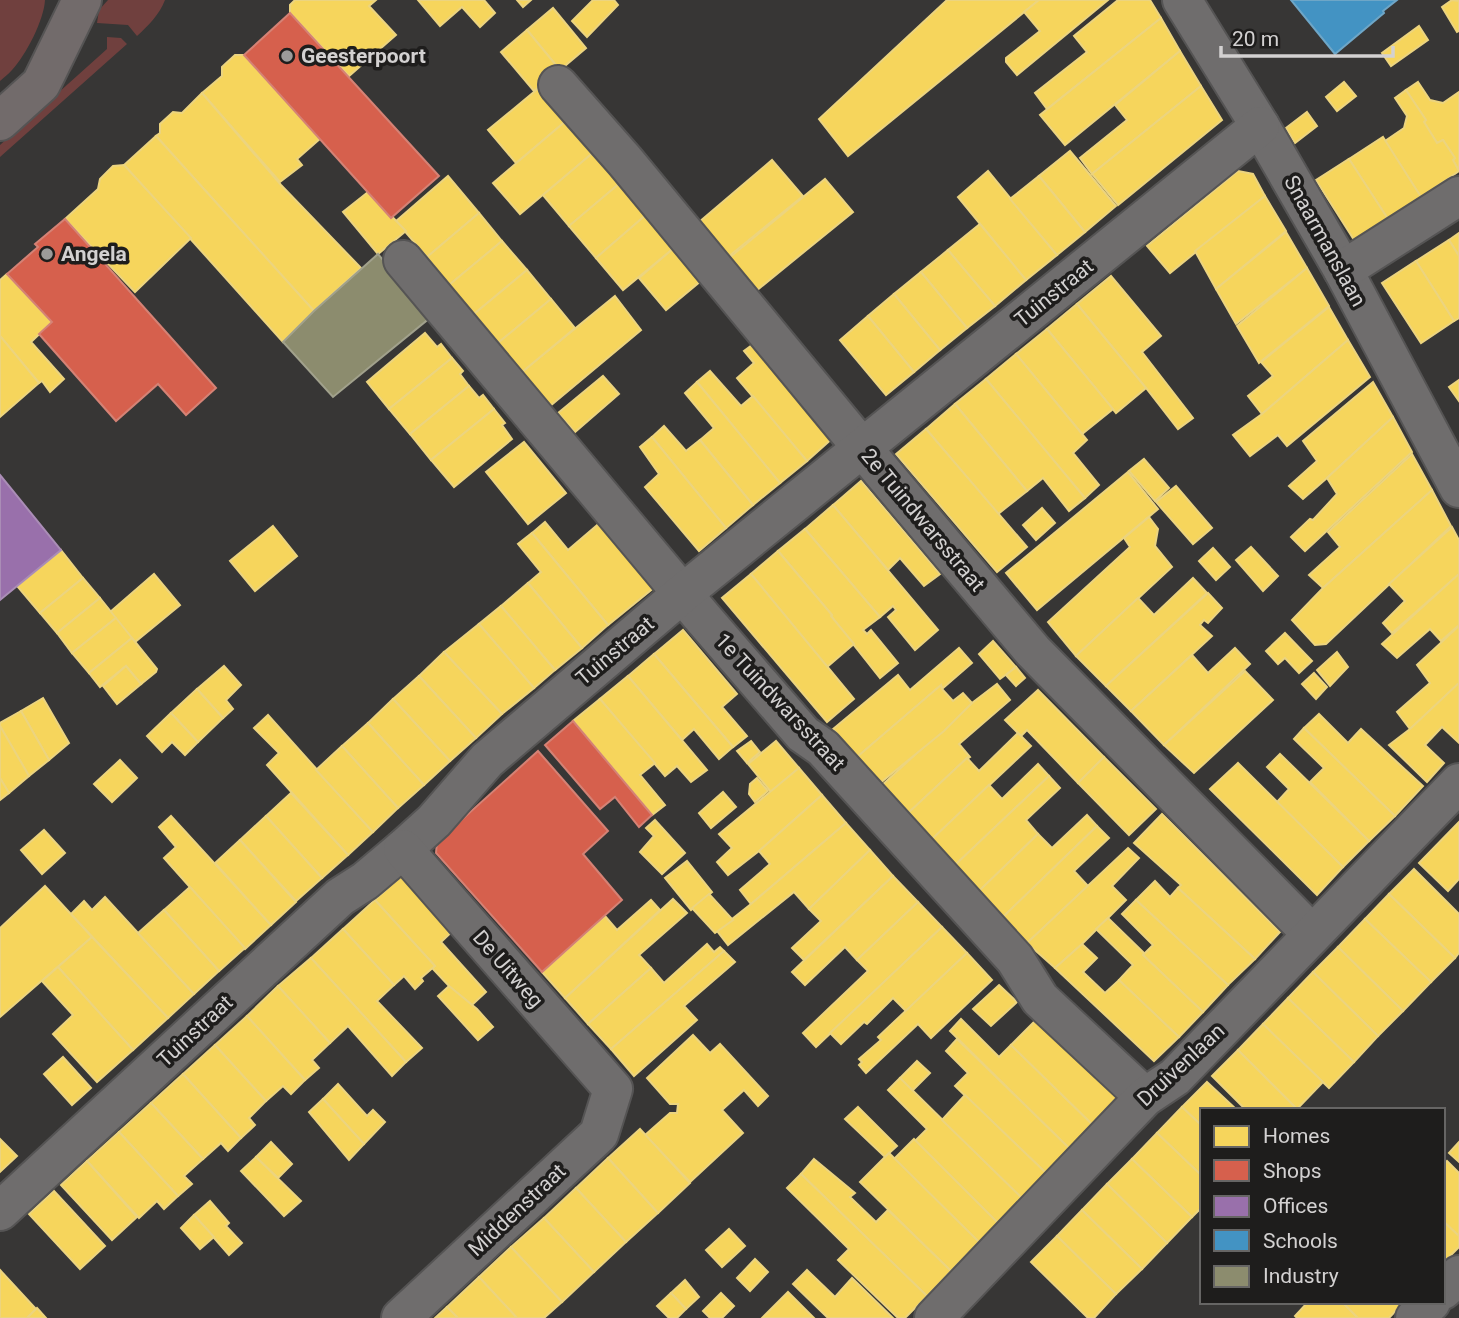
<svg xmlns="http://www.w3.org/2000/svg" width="1459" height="1318" font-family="Roboto,sans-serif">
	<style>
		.green { fill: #70403e }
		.homes { fill: #f6d55c; stroke: #ecd47f; stroke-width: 2 }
		.shops { fill: #d6604d; stroke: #d58275; stroke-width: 2 }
		.offices { fill: #9970ab; stroke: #aa8db6; stroke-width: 2 }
		.schools { fill: #4393c3; stroke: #6ea6c7; stroke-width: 2 }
		.industry { fill: #8c8c6e; stroke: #a1a18c; stroke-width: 2 }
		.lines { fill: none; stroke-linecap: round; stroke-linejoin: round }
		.minor-casing { stroke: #555454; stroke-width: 42 }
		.major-casing { stroke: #555454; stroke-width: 42 }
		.minor { stroke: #6f6d6d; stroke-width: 38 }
		.major { stroke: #726b6b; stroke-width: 38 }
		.poi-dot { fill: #9c9b9a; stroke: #1e1d1c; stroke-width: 2.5 }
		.labels { text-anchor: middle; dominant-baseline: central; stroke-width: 7; stroke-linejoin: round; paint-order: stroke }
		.poi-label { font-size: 21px; font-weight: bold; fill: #d3d1d1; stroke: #1e1d1c; text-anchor: start }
		.street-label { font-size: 21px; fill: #d3d1d1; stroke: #1e1d1c }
	</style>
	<rect width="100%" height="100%" fill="#373635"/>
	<g class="green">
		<path d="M0,0h45c-1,20 -19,55 -33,70 -3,4 -8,7 -12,11z"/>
		<path d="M108,0h57c-6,15 -16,25 -28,36l-9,-11 -31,-2 2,-13z"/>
		<path d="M107,37l14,1 6,6 -127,113v-12l107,-96z"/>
	</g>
	<g class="homes">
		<path d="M295,0h81l-7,6 27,29 -47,41 -59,-63v-8z"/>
		<path d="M418,0h66l11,13 -15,14 -18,-20 -22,19z"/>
		<path d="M517,0h14l-8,7z"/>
		<path d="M593,0h21l4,5 -31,32 -15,-16z"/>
		<path d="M947,0h92l-191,156 -29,-37z"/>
		<path d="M1039,0h69l-91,75 -11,-13v-4l34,-27 -16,-19z"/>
		<path d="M1118,0h32l11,18 -114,91 -12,-16 52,-41 -13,-16z"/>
		<path d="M1452,0l7,1v30l-2,1 -15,-25z"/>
		<path d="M553,8l33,40 -26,22 -33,-40z"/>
		<path d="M1161,18l19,33 -115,94 -25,-30z"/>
		<path d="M1419,26l9,14 -37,26 -9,-13z"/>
		<path d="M527,30l33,40 -26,21 -33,-39z"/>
		<path d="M1180,51l21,35 -109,88 -12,-16 47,-38 -12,-15z"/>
		<path d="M235,55h9l77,83 -24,21 5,6 -22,17 -78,-89 20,-17v-9z"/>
		<path d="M1344,82l12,14 -19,15 -11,-14z"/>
		<path d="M1418,82l12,18 13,3 16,-11v79l-6,-11 2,-2 -12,-18 -6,3 -13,-21 2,-2 -20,-30z"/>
		<path d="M1201,86l21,34 -104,85 -26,-31z"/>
		<path d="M540,87l27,33 -51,43 -28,-33z"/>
		<path d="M1406,90l20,30 -2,2 13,21 6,-3 12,18 -2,2 6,11 -38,26 -36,-56 19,-13 3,-12 -12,-18z"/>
		<path d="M202,93l79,92 80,83 -47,43 -158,-175 4,-3v-9l13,-12 9,1z"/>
		<path d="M1307,112l10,14 -22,17 -9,-15z"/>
		<path d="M567,120l28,31 -75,63 -27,-31z"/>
		<path d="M156,136l158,175 -31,31 -159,-177z"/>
		<path d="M1383,137l38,60 -33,22 -39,-60z"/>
		<path d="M595,151l25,32 -51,43 -26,-31z"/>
		<path d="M1070,151l46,55 -31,26 -46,-56z"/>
		<path d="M1349,159l39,60 -34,21 -38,-60z"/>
		<path d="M772,160l31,36 -75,61 -29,-35z"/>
		<path d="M124,165l67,73 -56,54 -70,-73 33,-30 2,-10 13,-13z"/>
		<path d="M988,171l69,84 -31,25 -68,-83z"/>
		<path d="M1238,171l15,3 12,22 -95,77 -23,-27z"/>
		<path d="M448,176l31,37 -52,44 -31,-36z"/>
		<path d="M1039,176l46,56 -28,23 -47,-56z"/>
		<path d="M825,179l28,33 -97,79 -27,-33z"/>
		<path d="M620,183l27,31 -51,44 -27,-32z"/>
		<path d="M368,192l38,39 -28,23 -35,-42z"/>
		<path d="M1265,196l21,35 -70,58 -21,-38z"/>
		<path d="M479,213l23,28 -53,44 -22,-28z"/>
		<path d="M647,214l28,33 -52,43 -27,-32z"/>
		<path d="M980,224l46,56 -31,26 -47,-56z"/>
		<path d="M1286,232l21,36 -71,56 -20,-35z"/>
		<path d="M1459,233v23l-10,-16z"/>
		<path d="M1449,240l10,16v62l-5,3 -38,-60z"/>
		<path d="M502,241l25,29 -53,44 -25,-29z"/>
		<path d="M675,247l27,33 -36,30 -27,-32z"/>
		<path d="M948,250l47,56 -28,22 -46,-56z"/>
		<path d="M1416,261l38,60 -33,22 -39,-60z"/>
		<path d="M1307,268l22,38 -70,57 -22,-37z"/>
		<path d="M527,270l24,29 -53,44 -24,-29z"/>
		<path d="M921,272l46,56 -27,22 -46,-56z"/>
		<path d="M7,274l45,48 -21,20 33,37 -14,13 -8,-11 -3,2 -39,-47v-56z"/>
		<path d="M1111,276l50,60 -19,16 51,66 -15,11 -32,-41 -69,-84z"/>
		<path d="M894,294l46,56 -26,22 -46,-56z"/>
		<path d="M615,296l26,34 -91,76 -28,-34z"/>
		<path d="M551,299l24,29 -53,44 -24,-29z"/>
		<path d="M1077,304l69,84 -30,25 -69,-84z"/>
		<path d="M1329,307l19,33 -86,74 -14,-18 25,-20 -12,-14z"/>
		<path d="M868,316l46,56 -28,23 -46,-55z"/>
		<path d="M1047,329l66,80 -31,25 -66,-80z"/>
		<path d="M425,333l12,14 4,-3 11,14 -63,51 -22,-27z"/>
		<path d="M0,336l39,47 -39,34z"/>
		<path d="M1348,340l22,37 -83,69 -9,-11 -28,21 -17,-21 29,-21z"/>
		<path d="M756,342l78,95 -27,24 -70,-83 17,-15 -10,-12z"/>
		<path d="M1016,354l71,86 -14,13 26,32 -14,13 -99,-119z"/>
		<path d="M452,358l11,13 -3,3 9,12 -59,48 -21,-25z"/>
		<path d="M710,371l31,35 12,-10 54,65 -27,22 -83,-101z"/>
		<path d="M603,376l16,18 -44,38 -17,-19z"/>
		<path d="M986,379l99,119 -16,13 -26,-33 -16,13 -72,-87z"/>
		<path d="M1459,380v21l-10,-14z"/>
		<path d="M697,382l83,101 -27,22 -53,-65 14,-12 -29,-35z"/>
		<path d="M1373,382l20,35 -66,61 -24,21 -14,-13 28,-25 -14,-20z"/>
		<path d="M469,386l10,12 4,-3 11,14 -63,51 -21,-26z"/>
		<path d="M955,404l72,87 -29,23 -72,-85z"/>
		<path d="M494,409l11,14 -3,2 10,14 -58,48 -23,-27z"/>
		<path d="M1393,417l19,35 -107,99 -14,-14 19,-18 3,1 24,-26 -10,-16z"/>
		<path d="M664,426l22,25 14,-11 53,65 -27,23 -74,-91z"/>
		<path d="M926,429l101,118 -30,25 -101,-118z"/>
		<path d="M652,437l74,91 -27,23 -54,-64 14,-13 -19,-27z"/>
		<path d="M524,442l42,51 -38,31 -42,-52z"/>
		<path d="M1412,454l20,36 -109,98 -14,-13 31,-28 -12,-15z"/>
		<path d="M1144,459l25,29 -14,13 -26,-30z"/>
		<path d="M1128,472l30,37 -121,101 -31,-37z"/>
		<path d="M861,481l79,93 -16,12 -24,-28 -12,12 -55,-65z"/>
		<path d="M1176,486l36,42 -19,16 -37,-42z"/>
		<path d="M1432,490l19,36 -125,118 -11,1 -23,-25 31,-32z"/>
		<path d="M833,505l105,125 -23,20 -27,-33 8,-7 -3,-4 -13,11 -75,-88z"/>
		<path d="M1042,508l13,15 -19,17 -13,-15z"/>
		<path d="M1149,517l9,12 -3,17 17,21 -96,89 -28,-34 82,-75 -6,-9z"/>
		<path d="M602,521l54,65 -48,39 -76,-92 13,-11 23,28z"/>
		<path d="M273,526l24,30 -42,35 -25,-30z"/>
		<path d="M1452,527l7,13v34l-67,59 -9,-10 22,-22 -16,-17z"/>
		<path d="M805,529l75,88 -17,13 4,4 4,-4 27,33 -18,15 -49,-62 1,-1 -54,-64z"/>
		<path d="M532,533l76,92 -26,23 -54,-65 13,-11 -23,-28z"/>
		<path d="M1251,547l27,29 -15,15 -27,-31z"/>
		<path d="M1213,548l17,19 -14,13 -17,-19z"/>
		<path d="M61,550l22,28 -43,35 -23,-27z"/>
		<path d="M778,551l54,64 -1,1 23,28 -27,23 -76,-93z"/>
		<path d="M154,574l26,31 -45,37 -25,-30z"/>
		<path d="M751,574l103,125 -27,23 -105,-124z"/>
		<path d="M1459,574v51l-18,16 -11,-12 -33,29 -15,-14z"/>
		<path d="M83,578l17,20 -43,35 -17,-20z"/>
		<path d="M1193,578l14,15 -101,93 -30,-30 62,-58 16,17z"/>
		<path d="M528,583l54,65 -27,22 -54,-64z"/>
		<path d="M1208,593l14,15 -14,15 -4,-3 -4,5 12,11 -81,75 -25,-25z"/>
		<path d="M100,598l16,20 -44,35 -15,-20z"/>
		<path d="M501,606l54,64 -21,18 -55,-64z"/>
		<path d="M116,618l16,20 -43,35 -17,-20z"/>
		<path d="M479,624l55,64 -32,26 -58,-62z"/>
		<path d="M1459,626v57l-49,46 -13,-17 33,-29 -13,-18z"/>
		<path d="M683,630l54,64 -15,13 25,29 -14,11 -79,-93z"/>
		<path d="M1285,633l27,28 -13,12 -14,-15 -7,6 -12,-13z"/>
		<path d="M132,638l25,31 -1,3 -15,12 -15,-18 -26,21 -11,-14z"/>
		<path d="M993,641l23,26 -16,12 -21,-25z"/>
		<path d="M959,648l13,15 -30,26 -1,-4 -84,72 -24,-28 65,-54 12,15z"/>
		<path d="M1235,648l15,16 -86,81 -33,-34 61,-56 16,18z"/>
		<path d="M444,652l58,62 -26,24 -57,-62z"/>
		<path d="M1337,652l11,15 -18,19 -13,-16z"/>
		<path d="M654,654l79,93 -14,12 -25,-30 -12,11 -54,-64z"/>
		<path d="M126,666l15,18 -24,20 -14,-18z"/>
		<path d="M224,666l17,19 -15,15 7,9 -10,9 -26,-29z"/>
		<path d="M1016,667l9,11 -9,8 -10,-11z"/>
		<path d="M1245,671l28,29 -79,73 -30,-28z"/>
		<path d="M1314,673l13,14 -11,12 -14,-15z"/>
		<path d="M419,676l57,62 -26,23 -57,-62z"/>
		<path d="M628,676l79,94 -16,12 -14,-16 -12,10 -65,-77z"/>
		<path d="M1459,683v60l-17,-16 -17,18 19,18 -17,19 -38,-37 21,-16z"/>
		<path d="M997,684l13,16 -51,44 11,13 -3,2v-1l-61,57 -24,-30 90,-82z"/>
		<path d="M941,685l1,4 11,12 10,-8 9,10 -28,28 -65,53 -22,-27z"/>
		<path d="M197,689l26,29 -25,24 -27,-29z"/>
		<path d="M1038,690l66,67 -26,26 -51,-53 -6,6 -16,-16z"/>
		<path d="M43,698l26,45 -20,17 -28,-49z"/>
		<path d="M393,699l57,62 -26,24 -56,-62z"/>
		<path d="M600,699l55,64 -15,12 25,30 -13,10 -79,-94z"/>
		<path d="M21,711l28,49 -20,16 -29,-50v-3z"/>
		<path d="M171,713l27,29 -13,13 -13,-13 -10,10 -15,-16z"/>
		<path d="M1319,714l29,29 13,-14 62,57 -28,30 -91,-88z"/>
		<path d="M268,715l105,117 -25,23 -81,-90 12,-12 -25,-25z"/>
		<path d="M368,723l56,62 -26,23 -56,-62z"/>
		<path d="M0,726l29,50 -20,17 -9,-15z"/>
		<path d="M1304,728l91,88 -26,25 -59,-59 14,-14 -30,-29z"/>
		<path d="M1018,733l13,13 -101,95 -24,-26 61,-57 12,13z"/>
		<path d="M751,741l9,11 -13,11 -10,-12z"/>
		<path d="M776,741l23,27 -28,24 -23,-28z"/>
		<path d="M342,746l56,62 -25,24 -57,-62z"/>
		<path d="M1280,754l89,87 -26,26 -66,-65 12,-13 -22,-22z"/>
		<path d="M1104,757l52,52 -27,26 -51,-52z"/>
		<path d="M120,760l17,18 -25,24 -18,-18z"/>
		<path d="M1238,763l105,104 -26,28 -107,-106z"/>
		<path d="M1038,764l11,12 -95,90 -24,-25 59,-56 13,14z"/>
		<path d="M799,768l23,27 -63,56 -31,24 -11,-13 15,-14 -13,-14z"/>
		<path d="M1049,776l11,12 -34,32 12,14 -59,57 -25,-25z"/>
		<path d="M0,778l9,15 -9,7z"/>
		<path d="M757,778l11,13 -13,11 -6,-8 1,-10z"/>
		<path d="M723,792l13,15 -25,21 -12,-15z"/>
		<path d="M291,793l57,62 -26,23 -56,-62z"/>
		<path d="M822,795l24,28 -95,81 -11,-14 30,-26 -11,-13z"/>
		<path d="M1162,814l118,118 -25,27 -77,-71 3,-3 -47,-42z"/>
		<path d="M1087,815l10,11 -94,91 -24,-26 59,-57 14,14z"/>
		<path d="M171,816l100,109 -26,24 -81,-91 12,-11 -17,-20z"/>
		<path d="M266,816l56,62 -26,23 -56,-61z"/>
		<path d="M655,820l30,33 -23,21 -22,-22 14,-16 -8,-8z"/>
		<path d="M1459,822v57l-11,12 -29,-28z"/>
		<path d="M846,823l24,27 -61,59 -15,-17 -66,53 -11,-14 34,-27z"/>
		<path d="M1097,826l12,12 -35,33 14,15 -61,57 -24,-26z"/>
		<path d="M44,830l21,23 -23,21 -21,-24z"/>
		<path d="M240,840l56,62 -25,23 -56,-62z"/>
		<path d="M1128,848l11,10 -27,28 14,14 -44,44 -27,24 -28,-25z"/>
		<path d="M870,850l23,26 -89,84 -12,-12 29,-27 -12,-12z"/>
		<path d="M687,861l25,31 -21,18 -26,-32z"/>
		<path d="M1414,869l45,45v39l-4,5 -66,-64z"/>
		<path d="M407,871l50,56 -16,15 45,50 -14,13 -23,-19 -17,-18 3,-2 -60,-66z"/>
		<path d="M893,876l25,26 -61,58 -12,-13 -40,38 -13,-13z"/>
		<path d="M1155,881l15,16 8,-9 77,71 -27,26 -92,-85z"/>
		<path d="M45,886l47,51 -92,80v-89z"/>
		<path d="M190,887l55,61 -26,23 -55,-61z"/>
		<path d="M709,894l24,26 -18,13 -23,-25z"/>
		<path d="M1389,894l66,64 -24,24 -66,-63z"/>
		<path d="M105,897l89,97 -26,24 -97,-104 13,-13 8,9z"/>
		<path d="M673,899l14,14 -48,42 12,13 -63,56 -23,-26z"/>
		<path d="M375,900l60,66 -14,12 2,3 -8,8 -11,-13 -10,9 -51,-56z"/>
		<path d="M651,900l9,10 -95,88 -23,-26 63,-56 12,14z"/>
		<path d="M1136,900l92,85 -25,27 -60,-57 10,-10 -31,-31z"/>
		<path d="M918,902l24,25 -126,120 -13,-14 65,-62 -11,-11z"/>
		<path d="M164,910l55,61 -25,23 -56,-61z"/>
		<path d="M1108,918l36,35 -1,2 60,57 -24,25 -60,-57 14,-15 -37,-36z"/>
		<path d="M1365,919l66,63 -28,29 -65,-64z"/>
		<path d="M942,927l25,26 -61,58 -13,-13 -26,26 -3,-2 -23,22 -11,-11z"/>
		<path d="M343,929l51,56 -17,16 45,47 -16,14 -95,-104z"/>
		<path d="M92,937l76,81 -35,32 -75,-83z"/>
		<path d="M707,944l7,8 6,-5 4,4 -113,98 -23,-25 63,-56 13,15z"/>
		<path d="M1082,944l15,14 -14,14 22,21 14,-13 60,57 -25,24 -99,-93z"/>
		<path d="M1338,947l65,64 -25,25 -65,-64z"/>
		<path d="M724,951l11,11 -51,44 13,14 -63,56 -23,-27z"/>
		<path d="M967,953l25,27 -61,58 -13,-14 -52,49 -7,-8 3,-3 -3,-3 22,-19 -3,-3z"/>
		<path d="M311,958l95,104 -14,14 -44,-50 -18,17 -52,-57z"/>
		<path d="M58,967l75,83 -36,32 -44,-48 20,-19 -31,-34z"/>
		<path d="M1313,972l65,64 -24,26 -66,-64z"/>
		<path d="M999,985l18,17 -26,24 -18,-17z"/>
		<path d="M278,986l52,57 -18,17 7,8 -14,12 -58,-64z"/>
		<path d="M449,986l28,23 16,18 -15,13 -40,-44z"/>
		<path d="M1288,998l66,64 -25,26 -66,-64z"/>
		<path d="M247,1016l58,64 -14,14 -8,-8 -17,15 -51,-56z"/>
		<path d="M961,1019l38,38 12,-12 82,80 -23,24 -120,-118z"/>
		<path d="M1036,1020l84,78 -27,27 -82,-80z"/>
		<path d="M1263,1024l60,58 -26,27 -59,-59z"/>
		<path d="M693,1035l17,18 10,-9 48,52 -10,10 -14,-16 -22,20 21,23 -53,49 -45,-47 25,-22h7l1,-9h-8l-23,-26z"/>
		<path d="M957,1039l113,110 -24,24 -91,-87 13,-13 -22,-22z"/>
		<path d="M215,1045l51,56 -17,17 6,7 -14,13 -58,-64z"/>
		<path d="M1238,1050l59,59 -1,1h-50l-34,-34z"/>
		<path d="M63,1057l28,31 -19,17 -28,-31z"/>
		<path d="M917,1061l13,12 -18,18 -12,-13z"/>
		<path d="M183,1074l58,64 -13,13 -7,-8 -18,16 -52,-56z"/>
		<path d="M900,1078l122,120 -24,25 -83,-82 12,-12 -39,-39z"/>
		<path d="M1207,1082l30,28h-35v16l-20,-19z"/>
		<path d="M338,1084l29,32 6,-6 12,12 -21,22 -41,-45z"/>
		<path d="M965,1095l81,78 -24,25 -80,-78z"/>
		<path d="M323,1099l41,45 -15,16 -40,-48z"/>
		<path d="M151,1103l52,56 -19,17 8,8 -14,12 -59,-64z"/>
		<path d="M858,1107l39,39 -12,11 -40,-38z"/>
		<path d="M1182,1107l20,19v50l-45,-43z"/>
		<path d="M640,1129l50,54 -32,30 -50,-55z"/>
		<path d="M119,1132l59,64 -14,13 -7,-8 -18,17 -52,-57z"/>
		<path d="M1157,1133l45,43v31l-10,10 -60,-58z"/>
		<path d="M0,1139l17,17 -17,16z"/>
		<path d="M914,1139l84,84 -19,19 -85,-83z"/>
		<path d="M271,1142l21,22 -14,14 -22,-21z"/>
		<path d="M1459,1142v20l-10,-9z"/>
		<path d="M889,1153l90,89 -28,29 -91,-89z"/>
		<path d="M256,1157l45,44 -17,15 -43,-45z"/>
		<path d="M608,1158l50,55 -32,29 -50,-54z"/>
		<path d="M814,1159l41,34 -5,4 26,25 12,-12 63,61 -24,25 -126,-122z"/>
		<path d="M1132,1159l60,58 -25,26 -60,-59z"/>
		<path d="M87,1161l50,56 -25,23 -51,-55z"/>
		<path d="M1447,1161l12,12v63l-16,-15v-56z"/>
		<path d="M801,1174l126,122 -22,22h-7l-60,-58 11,-11 -62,-61z"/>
		<path d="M1107,1184l60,59 -25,26 -60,-59z"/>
		<path d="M576,1188l50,54 -32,30 -50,-54z"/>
		<path d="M54,1191l51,55 -25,23 -51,-55z"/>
		<path d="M210,1201l19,22 -3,3 16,17 -13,12 -35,-40z"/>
		<path d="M1082,1210l60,59 -26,25 -59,-58z"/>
		<path d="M194,1215l20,22 -14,12 -19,-21z"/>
		<path d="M544,1218l50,54 -32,30 -51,-55z"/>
		<path d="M1443,1221l16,15v11l-16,16z"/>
		<path d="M729,1229l16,17 -23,21 -16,-17z"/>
		<path d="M1057,1236l59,58 -22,24h-6l-57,-56z"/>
		<path d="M511,1247l51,55 -18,16h-27l-38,-41z"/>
		<path d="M755,1259l13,13 -18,19 -13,-13z"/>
		<path d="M0,1270l36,39 -9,9h-27z"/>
		<path d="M807,1270l28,27 17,-19 41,40h-65l-35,-34z"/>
		<path d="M479,1277l38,41h-59l-11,-11z"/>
		<path d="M685,1280l14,17 -13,12 -15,-16z"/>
		<path d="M788,1292l26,26h-52z"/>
		<path d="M671,1293l15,16 -9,9h-8l-12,-12z"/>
		<path d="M721,1293l13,13 -12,12h-12l-7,-7z"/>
		<path d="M1308,1302h34l16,16h-61l-2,-2z"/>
		<path d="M1342,1302h62l-15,16h-31z"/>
		<path d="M447,1307l11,11h-23z"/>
		<path d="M37,1308l9,10h-19z"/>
	</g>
	<g class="shops">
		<path d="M290,13l149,163 -48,42 -147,-163z"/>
		<path d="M65,219l151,169 -30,27 -28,-31 -42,37 -77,-87 13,-12 -45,-48 31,-27 -3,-3z"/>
		<path d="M573,721l79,94 -13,12 -24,-30 -15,12 -55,-64z"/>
		<path d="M538,751l70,80 -25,23 39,46 -80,72 -106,-119 1,-11z"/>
	</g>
	<path class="offices" d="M0,475l61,75 -61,50z"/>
	<path class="schools" d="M1291,0h106l-14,11 1,2 -49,41z"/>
	<path class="industry" d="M378,254l53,63 -98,80 -50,-55 31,-31z"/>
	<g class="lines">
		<g class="minor-casing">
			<g id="minor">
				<path d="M1182,0l78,126 83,144 116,218"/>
				<path d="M558,85l67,76 238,288 170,202 279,283"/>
				<path d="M403,260l299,357 101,117 20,14 192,211 25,40 105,98"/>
				<path d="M1343,270l116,-74"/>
				<path d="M0,1211l340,-314 25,-16 38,-32 31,-28 53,-61 196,-167 577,-467"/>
				<path d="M1443,1290l16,-15"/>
				<path d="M401,1318l198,-184 14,-45 -210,-240"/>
				<path d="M934,1318l211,-221 30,-20 284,-294"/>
				<path d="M1415,1318l16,-16"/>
			</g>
		</g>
		<g class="major-casing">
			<path id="major" d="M0,121l41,-37 41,-84"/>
		</g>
		<use href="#minor" class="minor"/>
		<use href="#major" class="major"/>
	</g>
	<g class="poi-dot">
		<circle cx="287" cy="56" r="7"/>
		<circle cx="47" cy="254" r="7"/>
	</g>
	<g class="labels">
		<g class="poi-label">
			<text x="301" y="56">Geesterpoort</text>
			<text x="61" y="254">Angela</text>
		</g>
		<g class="street-label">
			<text transform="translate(1325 241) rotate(61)">Snaarmanslaan</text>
			<text transform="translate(1054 293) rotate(-39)">Tuinstraat</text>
			<text transform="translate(923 520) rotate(50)">2e Tuindwarsstraat</text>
			<text transform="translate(615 651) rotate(-40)">Tuinstraat</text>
			<text transform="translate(780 702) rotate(47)">1e Tuindwarsstraat</text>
			<text transform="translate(508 969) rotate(49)">De Uitweg</text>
			<text transform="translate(195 1031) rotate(-43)">Tuinstraat</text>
			<text transform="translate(1181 1065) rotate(-43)">Druivenlaan</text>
			<text transform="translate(517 1210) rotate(-43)">Middenstraat</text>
		</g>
	</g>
	<rect x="1200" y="1108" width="245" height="196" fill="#1e1d1c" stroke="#666564" stroke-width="2"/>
	<rect x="1214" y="1126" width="35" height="21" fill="#f6d55c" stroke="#666564" stroke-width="2"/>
	<text x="1263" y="1143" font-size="21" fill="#d3d1d1">Homes</text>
	<rect x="1214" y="1160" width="35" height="21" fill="#d6604d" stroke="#666564" stroke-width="2"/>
	<text x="1263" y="1178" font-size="21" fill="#d3d1d1">Shops</text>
	<rect x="1214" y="1196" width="35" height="21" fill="#9970ab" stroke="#666564" stroke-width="2"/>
	<text x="1263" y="1213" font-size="21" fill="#d3d1d1">Offices</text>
	<rect x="1214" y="1230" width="35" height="21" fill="#4393c3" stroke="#666564" stroke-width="2"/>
	<text x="1263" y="1248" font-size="21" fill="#d3d1d1">Schools</text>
	<rect x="1214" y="1266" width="35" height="21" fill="#8c8c6e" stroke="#666564" stroke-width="2"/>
	<text x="1263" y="1283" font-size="21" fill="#d3d1d1">Industry</text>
	<path d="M1221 46v10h172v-10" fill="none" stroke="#d3d1d1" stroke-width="3.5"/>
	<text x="1232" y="46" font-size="21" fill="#d3d1d1" stroke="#1e1d1c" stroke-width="5" paint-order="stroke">20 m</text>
</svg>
